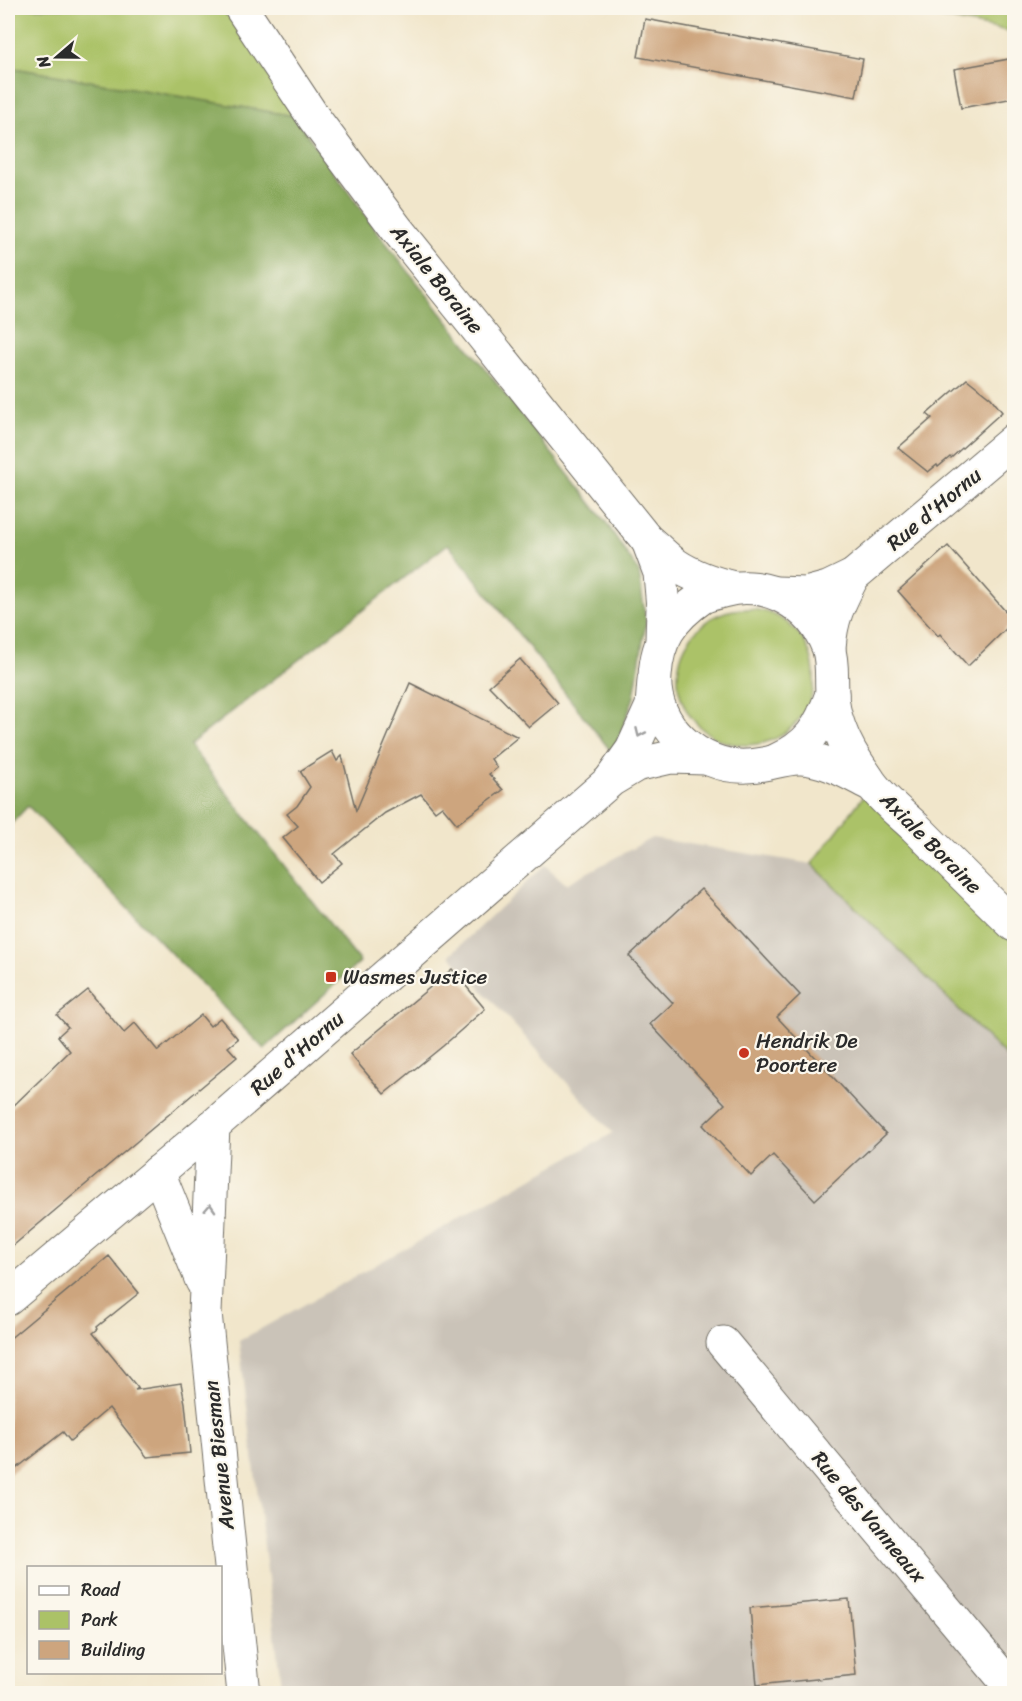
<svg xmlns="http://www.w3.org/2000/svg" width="1022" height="1701" font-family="Sriracha,sans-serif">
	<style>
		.industrial { fill: #cac3b8 }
		.green { fill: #abc267; stroke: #6b7649; stroke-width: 1.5 }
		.forest { fill: #88a85c; stroke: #5a6a44; stroke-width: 1.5 }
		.building { fill: #cda57e }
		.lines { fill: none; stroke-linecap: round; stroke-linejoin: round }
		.minor-casing { stroke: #706c63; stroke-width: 35 }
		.major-casing { stroke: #706c63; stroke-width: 35 }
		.minor { stroke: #fff; stroke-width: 33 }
		.major { stroke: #fff; stroke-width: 33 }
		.oneway { stroke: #a0a0a0 }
		.poi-dot { fill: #c8321e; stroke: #fbf7ec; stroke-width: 2 }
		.labels { text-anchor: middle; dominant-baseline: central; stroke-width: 4.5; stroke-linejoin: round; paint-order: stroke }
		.street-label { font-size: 21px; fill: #2b2b2b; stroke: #fbf7ec }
		.poi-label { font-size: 21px; fill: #2b2b2b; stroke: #fbf7ec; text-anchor: start }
	</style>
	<rect width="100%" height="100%" fill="#fbf7ec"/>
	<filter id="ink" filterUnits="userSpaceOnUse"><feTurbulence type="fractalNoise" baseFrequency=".0167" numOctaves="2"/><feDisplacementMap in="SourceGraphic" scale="12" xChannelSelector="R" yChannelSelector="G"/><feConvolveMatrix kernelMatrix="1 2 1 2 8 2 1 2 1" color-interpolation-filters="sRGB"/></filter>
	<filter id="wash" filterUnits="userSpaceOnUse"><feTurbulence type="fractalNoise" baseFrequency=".008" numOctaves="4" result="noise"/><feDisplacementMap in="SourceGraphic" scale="24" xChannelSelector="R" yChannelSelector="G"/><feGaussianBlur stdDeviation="1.35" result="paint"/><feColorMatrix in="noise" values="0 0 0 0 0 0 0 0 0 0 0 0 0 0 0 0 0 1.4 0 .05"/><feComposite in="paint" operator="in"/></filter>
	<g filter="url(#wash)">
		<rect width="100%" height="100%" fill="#f1e6cb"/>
		<path class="industrial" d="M652,838l160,26 202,200v629h-732l-43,-352 374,-208 -163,-178 95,-90 21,19z"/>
		<g class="green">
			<path d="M8,8h219l67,108 -286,-49z"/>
			<path d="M911,8h103v24l-102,-20z"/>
			<circle cx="746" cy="677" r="68"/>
			<path d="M872,785l142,141v138l-202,-200z"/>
		</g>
		<path class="forest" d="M8,67l286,49 82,114 229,291 34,51 7,50 -12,75 -21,57 -165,-210 -259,201 171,217 -96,87 -236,-243 -20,21z"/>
		<g id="blocks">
			<g class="building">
				<path d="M645,19l218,40 -7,38 -218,-40z"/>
				<path d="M1009,59l5,39 -53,10 -7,-39z"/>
				<path d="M967,379l24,19 11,14 -51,46 -1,-1 -12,10 -1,-2 -9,7 -30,-24 34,-30 -5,-4z"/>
				<path d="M948,546l66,75 -46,45 -28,-32 -2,2 -40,-45z"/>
				<path d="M520,659l38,44 -29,24 -40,-41z"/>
				<path d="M410,683l108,54 -27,22 6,9 -8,6 14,16 -46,34 -15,-18 -7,5 -14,-17 -36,19 -51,41 8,9 -23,19 -36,-44 15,-12 -11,-12 10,-8 13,-19 -10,-16 32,-20 5,10 5,-5 14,55z"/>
				<path d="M701,889l99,106 -23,22 109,117 -71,66 -42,-45 -22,21 -48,-51 22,-21 -75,-80 23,-21 -44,-47z"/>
				<path d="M452,969l33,40 -42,37 -59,48 -34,-40z"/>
				<path d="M88,990l36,43 11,-10 23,28 43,-36 9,11 10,-8 18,21 -10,8 9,10 -229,193v-139l62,-60 -12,-15 10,-9 -11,-12z"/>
				<path d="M109,1256l30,37 -42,34 1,2 -5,4 45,55 -3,2 46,-7 4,20 5,50 -43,4 -38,-49 -39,33 -7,-9 -55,43v-135z"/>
				<path d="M849,1599l7,76 -99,10 -7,-77z"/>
			</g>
		</g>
	</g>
	<g filter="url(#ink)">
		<use href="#blocks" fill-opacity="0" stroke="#706c63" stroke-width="1.5"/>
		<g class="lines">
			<g class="minor-casing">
				<g id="minor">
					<path d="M776,593l30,1 22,-6 25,-12 161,-136"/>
					<path d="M829,648c2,-30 10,-45 24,-72"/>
					<path d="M612,778l20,-28 20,-44 2,-26"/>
					<path d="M213,1126l-8,187 39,381"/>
					<path d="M158,1172l44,109"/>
					<path d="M8,1299l205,-173 398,-346 25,-15 35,-8 34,1"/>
					<path d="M723,1343l291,348"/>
				</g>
			</g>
			<g class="major-casing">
				<g id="major">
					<path d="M241,8l73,110 82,110 251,312c10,8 19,18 29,25 18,12 37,18 58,23"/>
					<path d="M648,541l12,32 3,35 -1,32"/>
					<path d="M775,761c34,-15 45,-33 57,-67"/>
					<path d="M872,785c-22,-11 -46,-26 -71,-27 -15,-1 -37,8 -54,8 -48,3 -96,-41 -92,-90 2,-36 17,-58 46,-78 7,-4 15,-5 22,-7 43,-13 89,14 105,56 5,14 3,30 4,45 0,11 3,24 7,35 7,21 19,37 31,55 12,17 30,31 45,45 33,33 66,66 99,98"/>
				</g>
			</g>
			<use href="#minor" class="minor"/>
			<use href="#major" class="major"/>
		</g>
		<defs><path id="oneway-chevron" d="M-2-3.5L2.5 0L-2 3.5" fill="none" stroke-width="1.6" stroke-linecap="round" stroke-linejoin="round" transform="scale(1.5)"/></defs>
		<g class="oneway">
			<use href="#oneway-chevron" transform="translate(640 733) rotate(114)"/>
			<use href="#oneway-chevron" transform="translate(210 1208) rotate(-87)"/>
		</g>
	</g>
	<g class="poi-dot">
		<rect x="325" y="971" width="12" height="12" rx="3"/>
		<circle cx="744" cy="1053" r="6"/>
	</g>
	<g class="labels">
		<g class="street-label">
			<text transform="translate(437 279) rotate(51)">Axiale Boraine</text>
			<text transform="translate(934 509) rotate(-40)">Rue d'Hornu</text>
			<text transform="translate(931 843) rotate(45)">Axiale Boraine</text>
			<text transform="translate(297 1053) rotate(-41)">Rue d'Hornu</text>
			<text transform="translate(219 1455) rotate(-96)">Avenue Biesman</text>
			<text transform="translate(869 1517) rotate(50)">Rue des Vanneaux</text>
		</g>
		<g class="poi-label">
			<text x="343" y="977">Wasmes Justice</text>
			<text x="756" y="1041">Hendrik De<tspan x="756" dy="24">Poortere</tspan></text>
		</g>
	</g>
	<rect width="1022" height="1701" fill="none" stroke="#fbf7ec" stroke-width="30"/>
	<rect x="27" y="1566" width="195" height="108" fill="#fbf7ec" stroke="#a8a59f" stroke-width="1.5"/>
	<rect x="39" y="1586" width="30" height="9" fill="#ffffff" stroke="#a8a59f" stroke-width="1.5"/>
	<text x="81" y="1596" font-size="18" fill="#2b2b2b">Road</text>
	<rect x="39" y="1611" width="30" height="18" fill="#abc267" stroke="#a8a59f" stroke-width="1.5"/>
	<text x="81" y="1626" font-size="18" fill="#2b2b2b">Park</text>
	<rect x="39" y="1641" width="30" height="18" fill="#cda57e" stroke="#a8a59f" stroke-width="1.5"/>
	<text x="81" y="1656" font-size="18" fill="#2b2b2b">Building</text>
	<g transform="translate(57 57) rotate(250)" stroke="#fbf7ec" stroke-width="4.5" paint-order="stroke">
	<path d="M0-4.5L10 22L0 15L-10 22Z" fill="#2b2b2b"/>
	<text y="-9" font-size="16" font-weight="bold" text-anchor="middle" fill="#2b2b2b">N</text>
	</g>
</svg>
